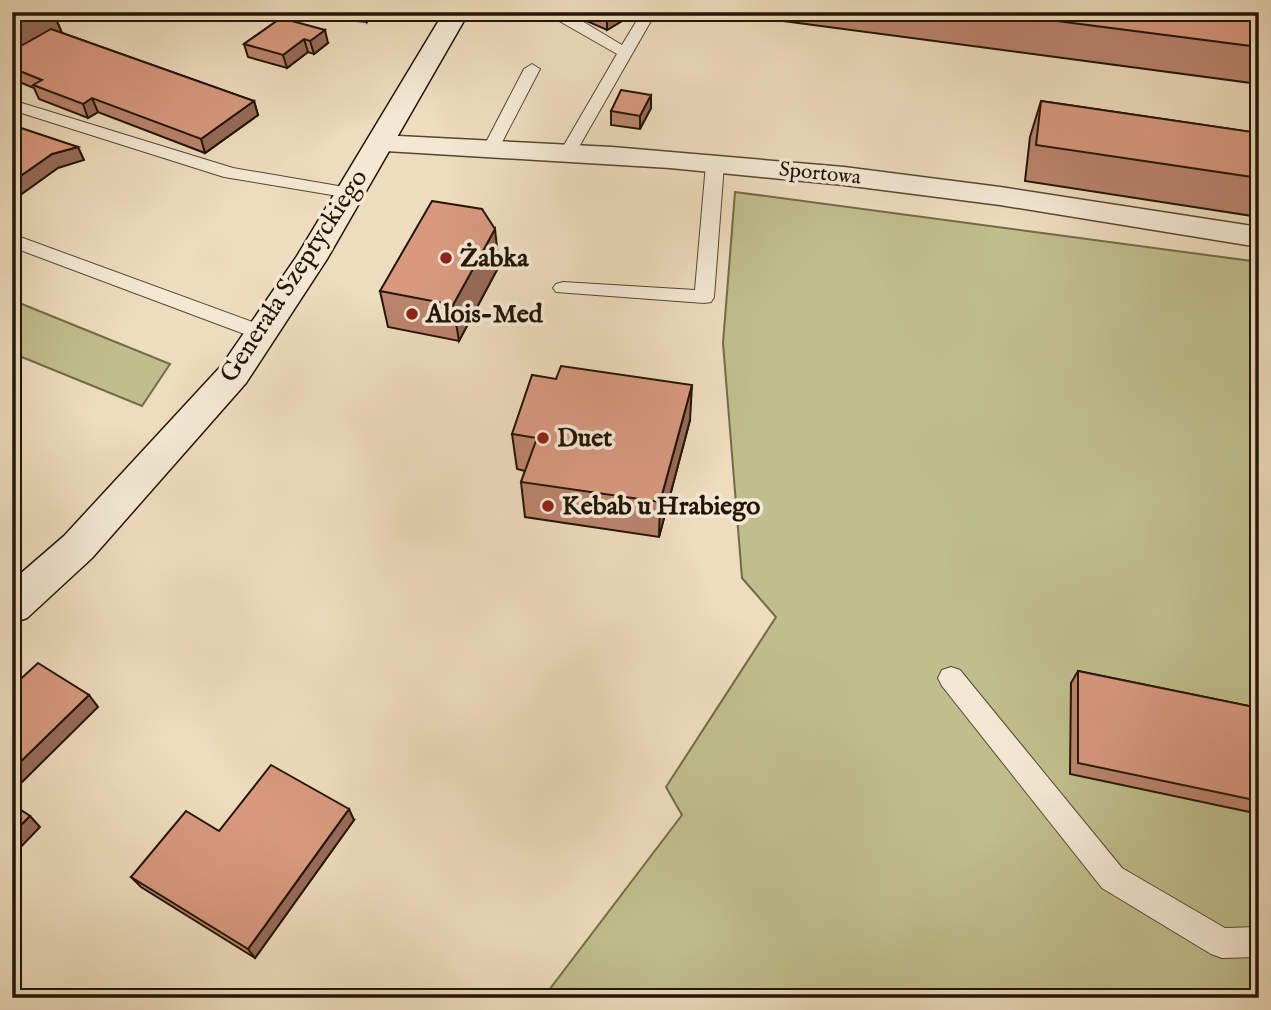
<svg xmlns="http://www.w3.org/2000/svg" width="1271" height="1010" font-family="'IM FELL English',serif">
	<style>
		.green { fill: #c0be8c; stroke: #726a48; stroke-width: 2 }
		.lines { fill: none; stroke-linecap: round; stroke-linejoin: round }
		.service-casing { stroke: #564732; stroke-width: 2 }
		.minor-casing { stroke: #564732; stroke-width: 3 }
		.secondary-casing { stroke: #231504; stroke-width: 3 }
		.service { fill: #f3e8d4; fill-rule: evenodd }
		.minor { fill: #f3e8d4; fill-rule: evenodd }
		.secondary { fill: #f3e8d4; fill-rule: evenodd }
		.wall { fill: #ba846d; stroke: #231504; stroke-width: 2 }
		.shaded-wall { fill: #976b59; stroke: #231504; stroke-width: 2 }
		.building { fill: #d8997f; stroke: #231504; stroke-width: 2 }
		.poi-dot { fill: #8f2418; stroke: #f3e8d4; stroke-width: 2.5 }
		.labels { text-anchor: middle; dominant-baseline: central; stroke-width: 7; stroke-linejoin: round; paint-order: stroke }
		.far-street-label { font-size: 21px; fill: #231504; stroke: #f3e8d4 }
		.poi-label { font-size: 26px; font-weight: bold; fill: #231504; stroke: #f3e8d4; text-anchor: start }
		.street-label { font-size: 26px; fill: #231504; stroke: #f3e8d4 }
	</style>
	<rect width="100%" height="100%" fill="#eddcbd"/>
	<filter id="stains"><feTurbulence type="fractalNoise" baseFrequency=".00286" numOctaves="4"/><feColorMatrix values="0 0 0 0 .2 0 0 0 0 .09 0 0 0 0 .02 0 0 0 .5 -.17"/></filter>
	<radialGradient id="worn" r=".72"><stop offset=".6" stop-color="#630" stop-opacity="0"/><stop offset="1" stop-color="#630" stop-opacity=".3"/></radialGradient>
	<g class="green">
		<path d="M735,192l524,70v736h-716l139,-183 -16,-28 110,-170 -34,-39 -19,-235z"/>
		<path d="M12,300l158,64 -28,42 -130,-53z"/>
	</g>
	<g class="lines">
		<g class="service-casing">
			<g id="service">
				<path d="M553,12h14l55,33 20,-33h14l-80,140 -8,5 -8,-5 57,-98 -63,-36z"/>
				<path d="M532,64l8,5 -41,79 -8,5 -6,-1 -2,-4 41,-79z"/>
				<path d="M12,100l221,68 117,20 9,5 -9,5 -126,-21 -212,-67z"/>
				<path d="M715,159l9,5 -10,133 -3,5 -7,1 -148,-11 -3,-4 3,-4 7,-2 132,8 11,-126z"/>
				<path d="M12,234l257,94 3,5 -3,5h-14l-243,-91z"/>
				<path d="M951,667l9,3 162,198 103,60 34,-1v30l-37,1 -11,-4 -109,-66 -160,-202 -4,-8 4,-8z"/>
			</g>
		</g>
		<g class="minor-casing">
			<path id="minor" d="M379,135l233,12 232,20 156,20 259,40v20l-259,-42 -156,-20 -174,-17 -301,-18 -4,-6 4,-6z"/>
		</g>
		<g class="secondary-casing">
			<path id="secondary" d="M444,12h25l-142,247 -81,124 -154,175 -65,60 -15,5v-42l52,-45 158,-171 75,-109z"/>
		</g>
		<use href="#service" class="service"/>
		<use href="#minor" class="minor"/>
		<use href="#secondary" class="secondary"/>
	</g>
	<g class="wall">
		<path d="M12,12h75l-10,7 -24,-7 9,21 192,68 4,14 -53,38 -107,-41 -10,6 -49,-19 -5,-11 -22,-9z"/>
		<path d="M334,12h39l-6,10 -31,-3z"/>
		<path d="M572,12h60v3l-25,15 -34,-15z"/>
		<path d="M731,12h528v72l-529,-70z"/>
		<path d="M281,18l47,25 -14,11 -6,-2 -21,16 -39,-11 -4,-13z"/>
		<path d="M651,95v13l-11,21 -29,-4v-14z"/>
		<path d="M1041,101l218,32v84l-234,-36 5,-44z"/>
		<path d="M499,266l-40,75 -71,-14 -8,-36z"/>
		<path d="M690,420l-31,117 -134,-20 -4,-35 4,-11 -8,-2 -5,-35z"/>
		<path d="M1078,671l181,37v106l-189,-40 1,-91z"/>
		<path d="M354,820l-99,138 -114,-71 -10,-10 88,-46z"/>
	</g>
	<g class="shaded-wall">
		<path d="M34,12h19l11,26 -52,30v-44z"/>
		<path d="M75,12h12l-10,7z"/>
		<path d="M365,12h8l-6,10z"/>
		<path d="M615,12h17v3l-25,15v-13z"/>
		<path d="M325,30l3,13 -14,11 -4,-13z"/>
		<path d="M304,39l4,13 -21,16 -4,-13z"/>
		<path d="M651,95v13l-11,21v-13z"/>
		<path d="M92,98l6,14 -10,6 -5,-14z"/>
		<path d="M254,101l4,14 -53,38 -4,-14z"/>
		<path d="M78,147l6,13 -26,8 -46,33v-19l40,-28z"/>
		<path d="M495,229l4,37 -40,75 -6,-36z"/>
		<path d="M692,385l-2,35 -31,117 1,-35z"/>
		<path d="M89,695l9,12 -86,85v-22z"/>
		<path d="M349,809l5,11 -99,138 -7,-9z"/>
		<path d="M30,816l10,11 -28,29v-22z"/>
	</g>
	<g class="building">
		<path d="M12,12h22l-22,12z"/>
		<path d="M595,12h20l-8,5z"/>
		<path d="M987,12h272v35z"/>
		<path d="M281,18l44,12 -15,11 -6,-2 -21,16 -39,-11z"/>
		<path d="M51,29l203,72 -53,38 -109,-41 -9,6 -50,-19 9,-5 -30,-12v-17z"/>
		<path d="M621,90l30,5 -11,21 -29,-5z"/>
		<path d="M1041,101l218,32v45l-223,-33z"/>
		<path d="M12,125l66,22 -26,7 -40,28z"/>
		<path d="M432,201l50,8 13,20 -42,76 -73,-14z"/>
		<path d="M561,366l131,19 -32,117 -139,-20 16,-44 -25,-4 20,-59 24,4z"/>
		<path d="M38,663l51,32 -77,75v-83z"/>
		<path d="M1078,671l181,37v93l-181,-38z"/>
		<path d="M271,765l78,44 -101,140 -117,-72 55,-66 33,20z"/>
		<path d="M12,804l18,12 -18,18z"/>
	</g>
	<g class="poi-dot">
		<circle cx="446" cy="258" r="7"/>
		<circle cx="412" cy="314" r="7"/>
		<circle cx="543" cy="438" r="7"/>
		<circle cx="548" cy="506" r="7"/>
	</g>
	<g class="labels">
		<g class="far-street-label">
			<text transform="translate(820 174) rotate(6)">Sportowa</text>
		</g>
		<g class="poi-label">
			<text x="460" y="258">Żabka</text>
			<text x="426" y="314">Alois-Med</text>
			<text x="557" y="438">Duet</text>
			<text x="562" y="506">Kebab u Hrabiego</text>
		</g>
		<g class="street-label">
			<text transform="translate(294 276) rotate(-57)">Generała Szeptyckiego</text>
		</g>
	</g>
	<rect width="1271" height="1010" fill="none" stroke="#eddcbd" stroke-width="42"/>
	<rect x="14" y="14" width="1243" height="982" fill="none" stroke="#231504" stroke-width="3.5"/>
	<rect x="21" y="21" width="1229" height="968" fill="none" stroke="#231504" stroke-width="2"/>
	<rect width="100%" height="100%" filter="url(#stains)"/>
	<rect width="100%" height="100%" fill="url(#worn)"/>
</svg>
